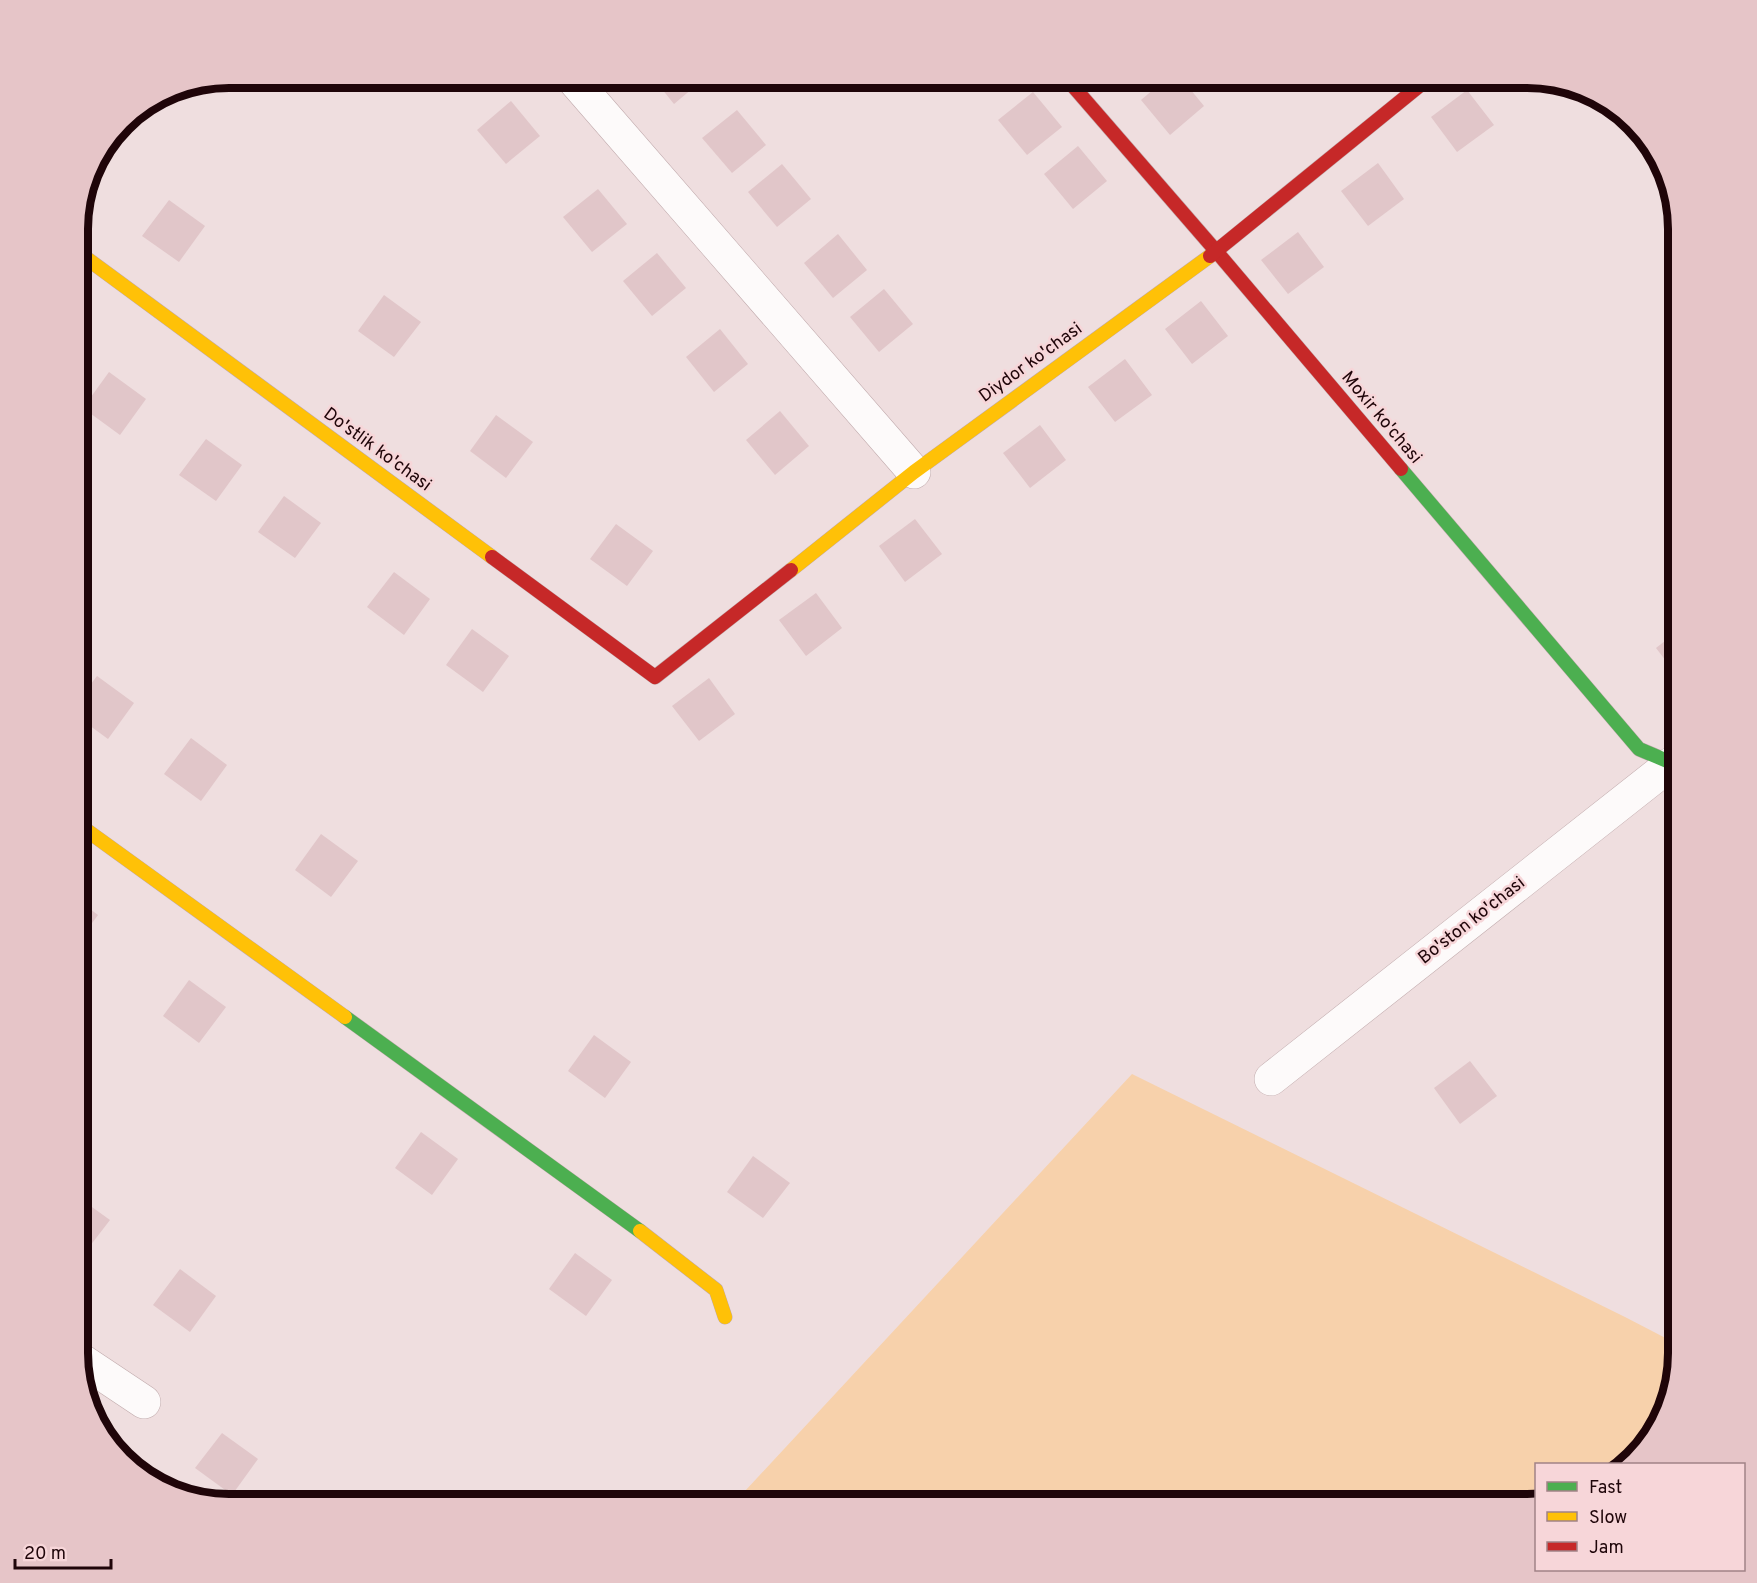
<svg xmlns="http://www.w3.org/2000/svg" width="1757" height="1583" font-family="Overpass,sans-serif">
	<style>
		.green { fill: #f7d1ab }
		.building { fill: #e1c6c9 }
		.lines { fill: none; stroke-linecap: round; stroke-linejoin: round }
		.street-casing { stroke: #c0aaac; stroke-width: 34 }
		.fast-casing { stroke: #c0aaac; stroke-width: 15 }
		.slow-casing { stroke: #c0aaac; stroke-width: 15 }
		.jam-casing { stroke: #c0aaac; stroke-width: 15 }
		.street { stroke: #fdfafa; stroke-width: 33 }
		.fast { stroke: #4caf50; stroke-width: 14 }
		.slow { stroke: #ffc107; stroke-width: 14 }
		.jam { stroke: #c62828; stroke-width: 14 }
		.labels { text-anchor: middle; dominant-baseline: central; stroke-width: 5; stroke-linejoin: round; paint-order: stroke }
		.street-label { font-size: 18px; fill: #1f0509; stroke: #f7d6d9 }
		.rim { fill: none; stroke: #1f0509; stroke-width: 8 }
	</style>
	<rect width="100%" height="100%" fill="#efdedf"/>
	<path class="green" d="M1132,1074l493,243 54,28v18l-12,49 -32,48 -6,4h-93v39l-8,2h-796z"/>
	<g class="building">
		<path d="M653,78h52l-31,26z"/>
		<path d="M1167,78h14l23,28 -34,29 -29,-35z"/>
		<path d="M1467,90l27,35 -37,27 -26,-35z"/>
		<path d="M1033,92l29,35 -35,28 -29,-35z"/>
		<path d="M511,101l29,35 -34,28 -29,-34z"/>
		<path d="M737,110l29,35 -34,28 -30,-35z"/>
		<path d="M1078,146l29,35 -34,28 -29,-35z"/>
		<path d="M1378,163l26,36 -36,27 -27,-35z"/>
		<path d="M782,164l29,35 -34,28 -29,-35z"/>
		<path d="M598,189l29,35 -35,28 -29,-35z"/>
		<path d="M169,200l36,26 -26,36 -37,-26z"/>
		<path d="M1298,232l26,35 -36,27 -27,-34z"/>
		<path d="M838,234l29,36 -34,28 -29,-35z"/>
		<path d="M657,253l29,35 -34,28 -29,-35z"/>
		<path d="M884,289l29,35 -34,28 -29,-35z"/>
		<path d="M384,295l37,27 -27,35 -36,-26z"/>
		<path d="M1201,301l27,35 -36,28 -27,-35z"/>
		<path d="M720,329l28,35 -34,28 -28,-35z"/>
		<path d="M1125,359l27,36 -37,27 -27,-35z"/>
		<path d="M109,372l37,27 -26,36 -37,-27z"/>
		<path d="M780,411l29,35 -34,29 -29,-35z"/>
		<path d="M496,415l37,27 -27,36 -36,-27z"/>
		<path d="M1040,425l26,35 -36,28 -27,-35z"/>
		<path d="M206,439l36,26 -26,36 -37,-26z"/>
		<path d="M284,496l37,27 -26,35 -37,-26z"/>
		<path d="M915,519l27,35 -37,28 -26,-36z"/>
		<path d="M616,524l37,27 -26,35 -37,-27z"/>
		<path d="M394,572l36,27 -26,36 -37,-28z"/>
		<path d="M816,593l26,35 -36,28 -27,-36z"/>
		<path d="M472,629l37,27 -26,36 -37,-27z"/>
		<path d="M1679,630v48l-23,-30z"/>
		<path d="M97,676l37,27 -26,36 -30,-22v-16z"/>
		<path d="M709,678l26,36 -36,27 -27,-35z"/>
		<path d="M191,738l36,27 -26,36 -37,-27z"/>
		<path d="M321,834l37,27 -27,36 -36,-27z"/>
		<path d="M78,900l20,15 -20,27z"/>
		<path d="M189,980l37,27 -27,36 -36,-27z"/>
		<path d="M594,1035l37,27 -26,36 -37,-27z"/>
		<path d="M1470,1061l27,35 -37,28 -26,-36z"/>
		<path d="M421,1132l37,27 -26,36 -37,-27z"/>
		<path d="M753,1156l37,27 -27,35 -36,-26z"/>
		<path d="M78,1197l32,23 -27,35 -5,-3z"/>
		<path d="M575,1253l37,27 -26,36 -37,-27z"/>
		<path d="M180,1269l36,27 -26,36 -37,-27z"/>
		<path d="M222,1433l36,26 -26,36 -37,-27z"/>
	</g>
	<g class="lines">
		<g class="street-casing">
			<g id="street">
				<path d="M572,78l342,394"/>
				<path d="M1271,1079l401,-316"/>
				<path d="M78,1358l66,44"/>
			</g>
		</g>
		<g class="fast-casing">
			<g id="fast">
				<path d="M1401,469l238,280 40,17"/>
				<path d="M345,1017l295,214"/>
			</g>
		</g>
		<g class="slow-casing">
			<g id="slow">
				<path d="M78,252l414,305"/>
				<path d="M791,570l123,-98 296,-216"/>
				<path d="M78,824l267,193"/>
				<path d="M640,1231l76,59 9,27"/>
			</g>
		</g>
		<g class="jam-casing">
			<g id="jam">
				<path d="M1066,78l150,173 185,218"/>
				<path d="M1210,256l219,-178"/>
				<path d="M492,557l163,120 136,-107"/>
			</g>
		</g>
		<use href="#street" class="street"/>
		<use href="#fast" class="fast"/>
		<use href="#slow" class="slow"/>
		<use href="#jam" class="jam"/>
	</g>
	<g class="labels">
		<g class="street-label">
			<text transform="translate(1031 363) rotate(-36)">Diydor ko'chasi</text>
			<text transform="translate(1381 418) rotate(50)">Moxir ko'chasi</text>
			<text transform="translate(377 450) rotate(36)">Do'stlik ko'chasi</text>
			<text transform="translate(1472 921) rotate(-38)">Bo'ston ko'chasi</text>
		</g>
	</g>
	<path d="M0 0H1757V1583H0ZM229 88H1527A141 141 0 0 1 1668 229V1353A141 141 0 0 1 1527 1494H229A141 141 0 0 1 88 1353V229A141 141 0 0 1 229 88Z" fill="#e6c5c8" fill-rule="evenodd"/>
	<path class="rim" d="M229 88H1527A141 141 0 0 1 1668 229V1353A141 141 0 0 1 1527 1494H229A141 141 0 0 1 88 1353V229A141 141 0 0 1 229 88Z"/>
	<rect x="1535" y="1463" width="210" height="108" fill="#f7d6d9" stroke="#a18286" stroke-width="1.5"/>
	<rect x="1547" y="1482" width="30" height="9" fill="#4caf50" stroke="#a18286" stroke-width="1.5"/>
	<text x="1589" y="1493" font-size="18" fill="#1f0509">Fast</text>
	<rect x="1547" y="1512" width="30" height="9" fill="#ffc107" stroke="#a18286" stroke-width="1.5"/>
	<text x="1589" y="1523" font-size="18" fill="#1f0509">Slow</text>
	<rect x="1547" y="1542" width="30" height="9" fill="#c62828" stroke="#a18286" stroke-width="1.5"/>
	<text x="1589" y="1553" font-size="18" fill="#1f0509">Jam</text>
	<path d="M15 1559v9h96v-9" fill="none" stroke="#1f0509" stroke-width="3"/>
	<text x="24" y="1559" font-size="18" fill="#1f0509" stroke="#f7d6d9" stroke-width="4.5" paint-order="stroke">20 m</text>
</svg>
